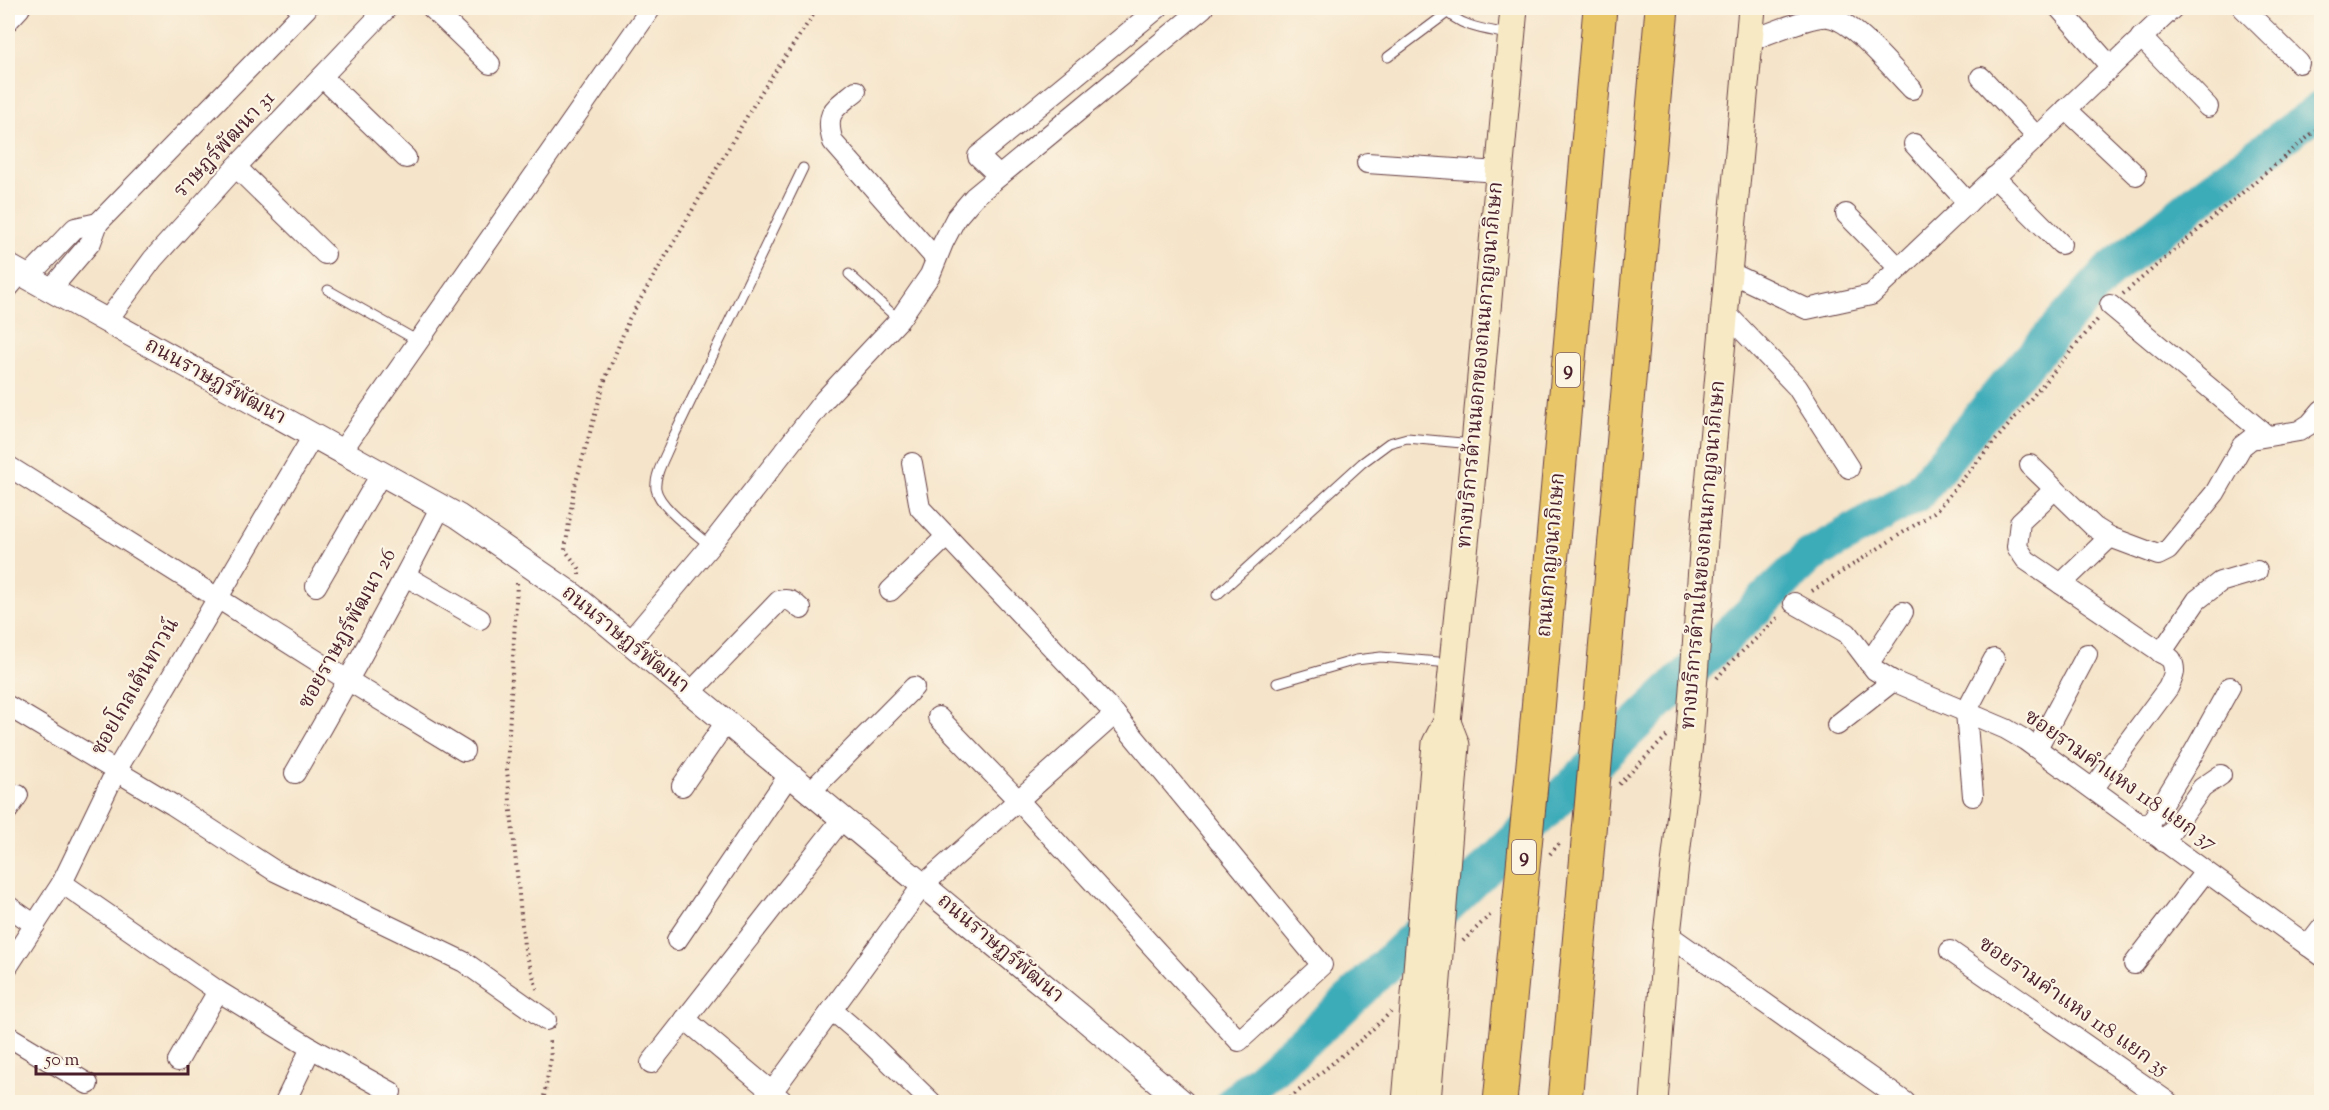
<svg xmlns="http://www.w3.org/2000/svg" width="2329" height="1110" font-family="'Sorts Mill Goudy','Noto Serif Thai',serif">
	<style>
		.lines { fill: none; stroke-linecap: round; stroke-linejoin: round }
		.river { stroke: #3dacb9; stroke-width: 36 }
		.service-casing { stroke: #643d43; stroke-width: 11 }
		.minor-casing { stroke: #643d43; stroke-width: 22 }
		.tertiary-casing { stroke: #643d43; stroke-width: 26 }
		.secondary-casing { stroke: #643d43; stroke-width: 29 }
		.motorway-casing { stroke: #643d43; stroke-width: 35 }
		.path { stroke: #643d43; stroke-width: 4; stroke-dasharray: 1.5 4.5; stroke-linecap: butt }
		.service { stroke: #fff; stroke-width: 9 }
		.minor { stroke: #fff; stroke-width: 20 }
		.tertiary { stroke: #fff; stroke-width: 24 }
		.secondary { stroke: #f6e9c3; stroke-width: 27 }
		.motorway { stroke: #e9c769; stroke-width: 33 }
		.labels { text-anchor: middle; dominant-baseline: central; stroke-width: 4.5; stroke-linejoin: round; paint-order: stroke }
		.shield { fill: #fcf5e5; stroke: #7f5f63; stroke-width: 1.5 }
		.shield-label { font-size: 20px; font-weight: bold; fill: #4a1f2b }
		.street-label { font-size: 21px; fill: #4a1f2b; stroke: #fcf5e5 }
	</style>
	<rect width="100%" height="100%" fill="#fcf5e5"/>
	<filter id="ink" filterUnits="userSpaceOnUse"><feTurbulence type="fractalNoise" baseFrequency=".0167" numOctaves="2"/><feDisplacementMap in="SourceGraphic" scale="12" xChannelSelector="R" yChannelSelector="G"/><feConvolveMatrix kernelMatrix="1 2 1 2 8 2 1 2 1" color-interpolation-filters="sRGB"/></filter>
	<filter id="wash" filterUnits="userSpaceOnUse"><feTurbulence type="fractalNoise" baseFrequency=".008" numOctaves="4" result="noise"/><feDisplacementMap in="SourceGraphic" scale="24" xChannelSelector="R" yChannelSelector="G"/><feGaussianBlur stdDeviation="1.35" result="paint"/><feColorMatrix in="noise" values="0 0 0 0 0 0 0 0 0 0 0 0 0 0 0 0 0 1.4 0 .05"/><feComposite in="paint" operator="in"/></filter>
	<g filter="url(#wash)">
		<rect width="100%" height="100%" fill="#f5e4c9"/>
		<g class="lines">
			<path class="river" d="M1234,1102l101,-88 475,-458 107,-62 89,-108 103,-115 92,-74 121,-89"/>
		</g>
	</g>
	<g filter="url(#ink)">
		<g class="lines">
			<g class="service-casing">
				<g id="service">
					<path d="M1443,8c17,19 40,21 65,26"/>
					<path d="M1388,57l59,-44"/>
					<path d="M849,274l50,46"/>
					<path d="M328,290l90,51"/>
					<path d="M710,546c-14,-13 -51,-39 -54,-57 -2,-15 11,-35 16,-49l131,-272"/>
					<path d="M1217,595l145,-132 27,-20 18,-5 66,6"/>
					<path d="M1277,683l79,-23 25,-3 69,6"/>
				</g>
			</g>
			<g class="minor-casing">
				<g id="minor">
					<path d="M432,8l58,56"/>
					<path d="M2059,8l52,59"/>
					<path d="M2243,8l56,55"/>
					<path d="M8,21l12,-13"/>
					<path d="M2141,37l67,70"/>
					<path d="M1749,41c17,-6 63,-26 79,-24 24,2 66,54 84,72"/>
					<path d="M322,77l84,81"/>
					<path d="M1981,77l56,60"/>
					<path d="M856,91c-22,18 -32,21 -23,51l103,117"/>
					<path d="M2066,109l70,66"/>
					<path d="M1914,144l54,59"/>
					<path d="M1367,163l132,9"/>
					<path d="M236,167l89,87"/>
					<path d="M999,176l-21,-20 180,-148"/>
					<path d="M1994,177l67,67"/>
					<path d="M1846,214l53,54"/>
					<path d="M1727,271l80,38 64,-14 302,-287"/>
					<path d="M28,277l47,-49 23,-5"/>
					<path d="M8,288l13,-15"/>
					<path d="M50,290l41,-48 7,-19 209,-215"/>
					<path d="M2110,305l156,130"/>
					<path d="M1724,311l73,76 52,81"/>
					<path d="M106,322l47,-63 83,-92 151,-159"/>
					<path d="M341,452l310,-444"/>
					<path d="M912,463l8,45 195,206 207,251 -83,76 -221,-241 -80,-83"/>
					<path d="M2030,465l64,62 16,10 48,18 10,-5 47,-57 27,-47 9,-7 48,-8 11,-7 12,-14"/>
					<path d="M8,466l341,215 115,70"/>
					<path d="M2055,489l-35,33 -3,25 9,13 145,99c6,12 2,18 -3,29l-75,101"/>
					<path d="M406,576l74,43"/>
					<path d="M2061,584l49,-47"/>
					<path d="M316,586l65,-112"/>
					<path d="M890,591l57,-55"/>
					<path d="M1794,603l53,30 28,37 18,11 113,48 19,11 297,216"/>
					<path d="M629,642l81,-96 115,-147 74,-79 31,-45 13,-32 13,-25 18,-21 229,-189"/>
					<path d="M2161,653l36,-53 23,-18 37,-11"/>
					<path d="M1869,663l34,-51"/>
					<path d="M690,693l89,-92c11,-3 14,1 22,8"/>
					<path d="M8,706l165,99 102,66 189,91 82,58"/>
					<path d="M1837,725l56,-44"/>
					<path d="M2037,748l50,-94"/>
					<path d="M295,773c51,-88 100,-176 146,-267"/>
					<path d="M682,786l44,-64"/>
					<path d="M810,792l104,-105"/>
					<path d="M1973,796l-7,-84 28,-53"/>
					<path d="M8,810l10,-15"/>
					<path d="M2147,829l47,-77 36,-65"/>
					<path d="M2164,842l38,-54 19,-13"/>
					<path d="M62,883l156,108 93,57 80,44"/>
					<path d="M8,906l27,19"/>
					<path d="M1667,934l238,168"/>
					<path d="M677,940l112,-165"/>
					<path d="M2308,946l14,-18"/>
					<path d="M1950,951l218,151"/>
					<path d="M2134,964l71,-92"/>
					<path d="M8,966l54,-83 54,-112 197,-335"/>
					<path d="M832,1010l35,30 64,62"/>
					<path d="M685,1019l87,73"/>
					<path d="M8,1036l80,48"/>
					<path d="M178,1061l40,-70"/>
					<path d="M651,1063l191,-244"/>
					<path d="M285,1102l26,-54"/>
					<path d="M784,1102l-12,-10 151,-207 192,-171"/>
				</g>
			</g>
			<g class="tertiary-casing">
				<path id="tertiary" d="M8,266l450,250 116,80 508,421 100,85"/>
			</g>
			<g class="secondary-casing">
				<g id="secondary">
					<path d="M1406,1102l30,-359 11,-21 28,-278 39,-436"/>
					<path d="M1427,1102l29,-357 -9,-23"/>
					<path d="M1654,1102l13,-168 22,-191 15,-203 48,-532"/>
				</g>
			</g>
			<g class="motorway-casing">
				<g id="motorway">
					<path d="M1500,1102l36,-369 64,-725"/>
					<path d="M1565,1102l97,-1094"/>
				</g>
			</g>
			<g class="path">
				<path d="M2123,294l199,-169"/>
				<path d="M579,575v-7l-14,-18 9,-61 30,-106 25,-64 131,-225 58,-86"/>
				<path d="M517,583l-10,187 17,176 13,43"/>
				<path d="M1812,591l123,-79 164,-194"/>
				<path d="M1717,678l15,-17 48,-45"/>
				<path d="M1619,784l48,-48"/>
				<path d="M1550,854l11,-12"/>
				<path d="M1463,941l29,-28"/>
				<path d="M543,1102l8,-44 -2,-21"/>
				<path d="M1285,1102l76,-62 30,-28"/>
			</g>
			<use href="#service" class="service"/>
			<use href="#minor" class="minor"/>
			<use href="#tertiary" class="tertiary"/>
			<use href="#secondary" class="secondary"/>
			<use href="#motorway" class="motorway"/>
		</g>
	</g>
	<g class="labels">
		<g class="shield">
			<rect x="1556" y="353" width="24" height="34" rx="4.5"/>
			<rect x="1512" y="840" width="24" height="34" rx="4.5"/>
		</g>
		<g class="shield-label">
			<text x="1568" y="370">9</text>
			<text x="1524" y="857">9</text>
		</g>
		<g class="street-label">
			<text transform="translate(225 145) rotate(-47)">ราษฎร์พัฒนา 31</text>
			<text transform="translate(1481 365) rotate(-85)">ทางบริการด้านนอกของถนนกาญจนาภิเษก</text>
			<text transform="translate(215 382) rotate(29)">ถนนราษฏร์พัฒนา</text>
			<text transform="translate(1552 555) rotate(-85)">ถนนกาญจนาภิเษก</text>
			<text transform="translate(1704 555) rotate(-85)">ทางบริการด้านในของถนนกาญจนาภิเษก</text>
			<text transform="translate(348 629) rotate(-61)">ซอยราษฎร์พัฒนา 26</text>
			<text transform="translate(625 640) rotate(39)">ถนนราษฏร์พัฒนา</text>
			<text transform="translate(136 687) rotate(-60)">ซอยโกลเด้นทาวน์</text>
			<text transform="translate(2120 781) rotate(35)">ซอยรามคำแหง 118 แยก 37</text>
			<text transform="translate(1000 949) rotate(40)">ถนนราษฏร์พัฒนา</text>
			<text transform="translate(2073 1007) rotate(35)">ซอยรามคำแหง 118 แยก 35</text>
		</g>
	</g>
	<rect width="2329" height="1110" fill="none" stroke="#fcf5e5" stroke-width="30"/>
	<path d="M36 1065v9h152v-9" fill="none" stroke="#4a1f2b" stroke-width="3"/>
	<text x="45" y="1065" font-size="18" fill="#4a1f2b" stroke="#fcf5e5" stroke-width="4.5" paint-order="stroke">50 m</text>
</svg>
